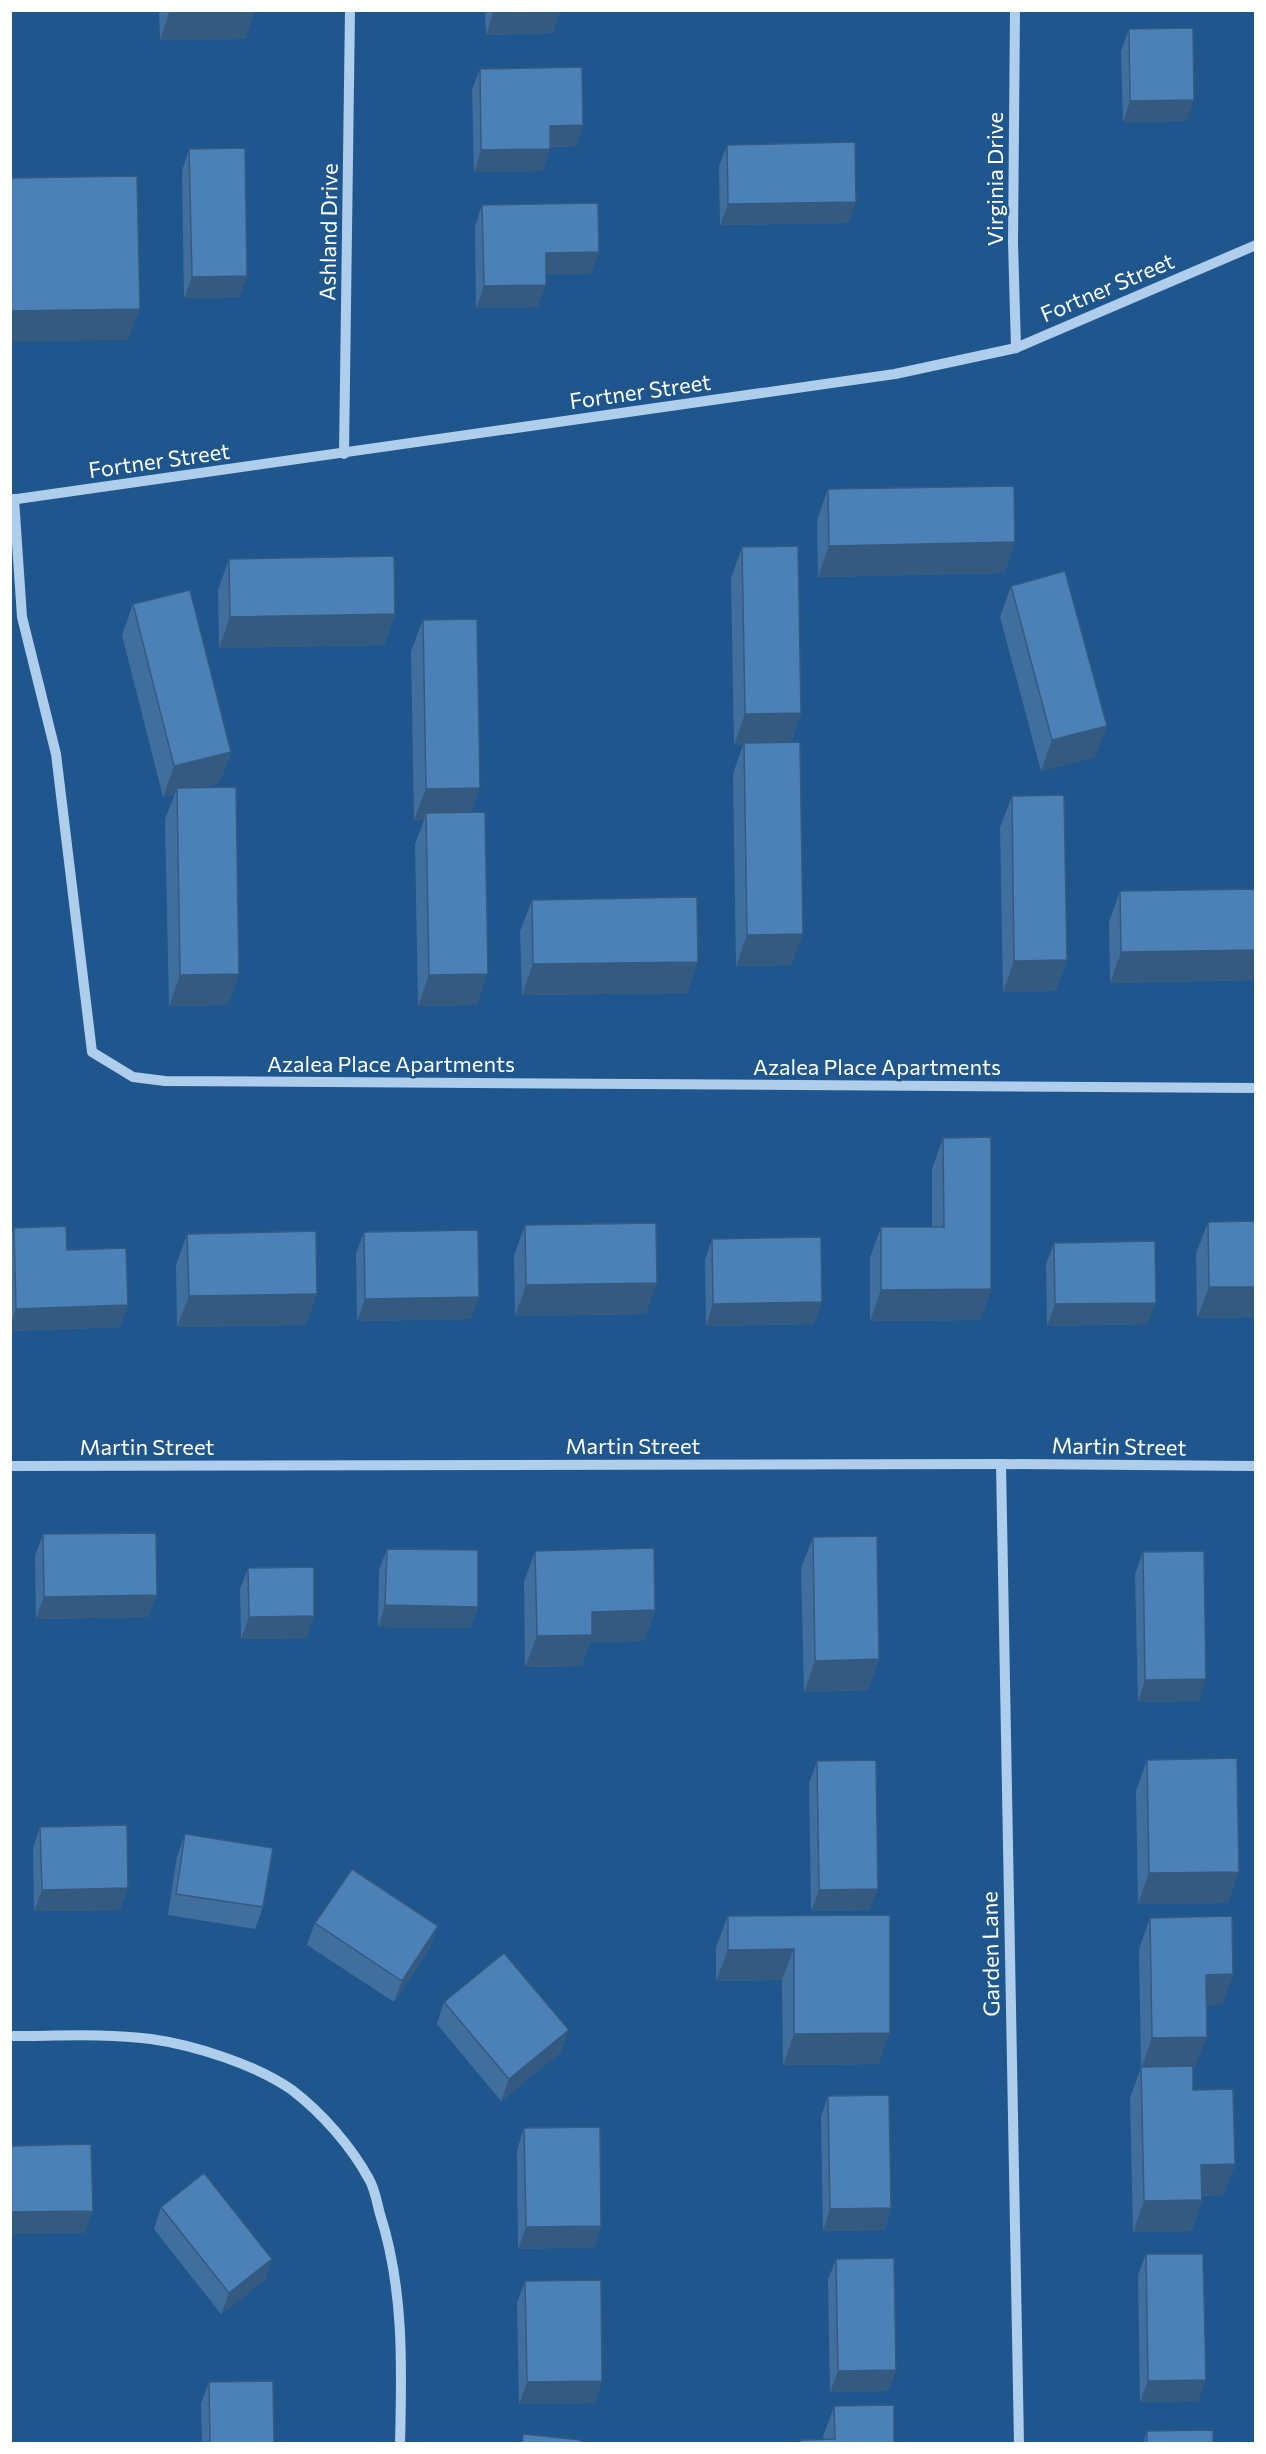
<svg xmlns="http://www.w3.org/2000/svg" width="1266" height="2454" font-family="Commissioner,sans-serif">
	<style>
		.lines { fill: none; stroke-linecap: round; stroke-linejoin: round }
		.minor { stroke: #aeceec; stroke-width: 10 }
		.wall { fill: #416f9d }
		.shaded-wall { fill: #355a80 }
		.building { fill: #4c81b7; stroke: #355a80; stroke-width: 1.5 }
		.labels { text-anchor: middle; dominant-baseline: central; stroke-width: 5; stroke-linejoin: round; paint-order: stroke }
		.street-label { font-size: 22px; fill: #fff; stroke: #1f568e }
	</style>
	<rect width="100%" height="100%" fill="#1f568e"/>
	<g class="lines">
		<g class="minor">
			<path d="M1015,10l-2,232 3,106"/>
			<path d="M344,454l6,-444"/>
			<path d="M14,499l8,118 34,137 36,298 41,25 32,4 1091,7"/>
			<path d="M10,500l885,-126 121,-26 240,-103"/>
			<path d="M1001,1464l18,980"/>
			<path d="M10,1466l991,-2 255,2"/>
			<path d="M10,2036c47,0 95,-3 141,3 43,6 106,26 141,51 30,23 59,56 77,89 6,10 8,24 11,35 24,74 22,153 20,230"/>
		</g>
	</g>
	<g class="wall">
		<path d="M159,10h96l-10,29 -85,1z"/>
		<path d="M485,10h75l-7,23 -67,2z"/>
		<path d="M1129,29l58,92 -64,1 -2,-71z"/>
		<path d="M480,69l103,56 -7,21 -26,1 -8,24 -68,1 -2,-82z"/>
		<path d="M727,145l122,78 -129,2 -1,-59z"/>
		<path d="M189,149l58,127 -8,21 -55,1 -2,-127z"/>
		<path d="M482,205l109,69h-45l-8,33 -62,1 -1,-82z"/>
		<path d="M828,489l187,53 -11,31 -186,4 -1,-57z"/>
		<path d="M742,547l59,166 -10,30 1,222 -56,1 -3,-192 10,-29h-9l-3,-167z"/>
		<path d="M229,559l166,55 -11,31 -165,3 -1,-58z"/>
		<path d="M1011,586l84,171 -54,14 -41,-154z"/>
		<path d="M133,604l98,148 -12,31 -20,5 29,217 -59,1 -4,-187 10,-25 -12,3 -41,-162z"/>
		<path d="M423,620l48,192 6,193 -59,1 -3,-162 9,-24h-10l-3,-169z"/>
		<path d="M1012,796l55,164 -11,31 -53,1 -3,-165z"/>
		<path d="M1256,889v91l-146,3 -1,-61 11,-31z"/>
		<path d="M532,900l155,93 -165,2 -2,-64z"/>
		<path d="M943,1138l48,151 -11,31 -110,1v-63l11,-31h51v-58z"/>
		<path d="M1256,1216v101l-59,1 -1,-65 12,-31 45,-1z"/>
		<path d="M525,1225l121,89 -131,2 -1,-60z"/>
		<path d="M14,1228l53,22 61,55 -8,22 -110,4v-94z"/>
		<path d="M364,1232l107,87 -114,2 -1,-67z"/>
		<path d="M187,1234l119,91 -129,2 -1,-62z"/>
		<path d="M712,1239l102,85 -108,2 -1,-66z"/>
		<path d="M1054,1243l94,81 -101,2 -1,-62z"/>
		<path d="M43,1534l106,83 -113,2 -1,-63z"/>
		<path d="M813,1537l66,122 -11,31 -64,2 -3,-124z"/>
		<path d="M387,1549l91,58 -8,21 -92,-1 1,-57z"/>
		<path d="M535,1551l120,59 -11,31 -54,1 -9,24 -56,1 -1,-85z"/>
		<path d="M1143,1552l56,149 -61,1 -3,-128z"/>
		<path d="M248,1568l59,70 -66,1 -1,-50z"/>
		<path d="M1147,1760l81,143 -90,1 -2,-113z"/>
		<path d="M817,1761l53,149 -59,1 -2,-128z"/>
		<path d="M40,1827l80,83 -86,1 -1,-63z"/>
		<path d="M185,1834l78,73 -8,22 -87,-14 9,-59z"/>
		<path d="M890,1915l-11,149 -96,1 -1,-85 -66,1v-34l12,-31z"/>
		<path d="M1150,1918l83,56 -11,31h-16l-11,63h-2v22l42,74 -12,31 -21,1v4l-11,31 -58,1 -3,-134 11,-30 -2,-119z"/>
		<path d="M315,1923l115,24 -36,55 -87,-57z"/>
		<path d="M444,2002l117,50 -60,49 -64,-77z"/>
		<path d="M828,2096l63,112 -7,22 -61,1 -2,-114z"/>
		<path d="M524,2128l77,98 -7,21 -76,2 -1,-99z"/>
		<path d="M161,2207l111,52 -7,21 -44,34 -67,-85z"/>
		<path d="M1146,2254l52,147 -58,1 -2,-127z"/>
		<path d="M836,2259l60,111 -8,21 -58,1 -2,-112z"/>
		<path d="M525,2281l77,100 -7,22 -76,1 -2,-101z"/>
		<path d="M209,2382l65,62h-72l-1,-41z"/>
		<path d="M834,2406l60,38h-96l2,-4 23,-1v-2z"/>
		<path d="M1147,2431l66,13h-70z"/>
	</g>
	<g class="shaded-wall">
		<path d="M170,10h85l-10,29 -85,1z"/>
		<path d="M560,12l-7,21 -67,2 7,-22z"/>
		<path d="M1194,100l-7,21 -64,1 7,-21z"/>
		<path d="M583,125l-7,21 -34,1 8,-21z"/>
		<path d="M550,149l-8,22 -68,1 7,-22z"/>
		<path d="M856,202l-7,21 -129,2 8,-21z"/>
		<path d="M599,252l-8,22h-53l8,-21z"/>
		<path d="M247,276l-8,21 -55,1 8,-21z"/>
		<path d="M546,285l-8,22 -62,1 8,-22z"/>
		<path d="M140,309l-12,31 -118,2v-31z"/>
		<path d="M1015,542l-11,31 -186,4 11,-31z"/>
		<path d="M395,614l-11,31 -165,3 11,-31z"/>
		<path d="M801,713l-11,31 -56,1 11,-31z"/>
		<path d="M1107,726l-12,31 -54,14 11,-31z"/>
		<path d="M231,752l-12,31 -42,10v-5l-2,6 -12,3 11,-31z"/>
		<path d="M480,788l-11,31 -43,-6 -2,7h-10l12,-31z"/>
		<path d="M803,934l-11,31 -56,1 11,-31z"/>
		<path d="M1256,950v30l-146,3 11,-31z"/>
		<path d="M1067,960l-11,31 -53,1 11,-31z"/>
		<path d="M698,962l-11,31 -165,2 11,-31z"/>
		<path d="M239,974l-11,31 -59,1 11,-31z"/>
		<path d="M488,974l-11,31 -59,1 11,-31z"/>
		<path d="M657,1283l-11,31 -131,2 11,-31z"/>
		<path d="M1209,1287h47v30l-59,1z"/>
		<path d="M991,1289l-11,31 -110,1 11,-31z"/>
		<path d="M317,1294l-11,31 -129,2 12,-31z"/>
		<path d="M479,1297l-8,22 -114,2 8,-22z"/>
		<path d="M822,1302l-8,22 -108,2 7,-22z"/>
		<path d="M1156,1303l-8,21 -101,2 8,-22z"/>
		<path d="M128,1305l-8,22 -110,4v-5l6,-17z"/>
		<path d="M157,1595l-8,22 -113,2 8,-22z"/>
		<path d="M385,1605l93,2 -8,21 -92,-1z"/>
		<path d="M655,1610l-11,31 -54,1 -9,24 -56,1 12,-31 55,-24z"/>
		<path d="M314,1616l-7,22 -66,1 8,-22z"/>
		<path d="M879,1659l-11,31 -64,2 11,-31z"/>
		<path d="M1206,1679l-7,22 -61,1 7,-22z"/>
		<path d="M1239,1872l-11,31 -90,1 11,-31z"/>
		<path d="M128,1888l-8,22 -86,1 8,-21z"/>
		<path d="M878,1889l-8,21 -59,1 8,-21z"/>
		<path d="M438,1926l-8,21 -36,55 8,-21z"/>
		<path d="M794,1949l-12,31 -66,1 12,-31z"/>
		<path d="M1233,1974l-11,31 -28,1 12,-31z"/>
		<path d="M569,2030l-8,22 -60,49 8,-22z"/>
		<path d="M890,2033l-11,31 -96,1 11,-31z"/>
		<path d="M1207,2037l-12,31 -54,1 11,-31z"/>
		<path d="M1235,2164l-12,31 -33,1 11,-31z"/>
		<path d="M1202,2200l-11,31 -58,1 11,-31z"/>
		<path d="M891,2208l-7,22 -61,1 7,-22z"/>
		<path d="M93,2211l-8,22 -75,1v-22z"/>
		<path d="M601,2226l-7,21 -76,2 8,-22z"/>
		<path d="M272,2259l-7,21 -44,34 8,-21z"/>
		<path d="M896,2370l-8,21 -58,1 8,-21z"/>
		<path d="M1206,2380l-8,21 -58,1 8,-21z"/>
		<path d="M602,2381l-7,22 -76,1 8,-22z"/>
	</g>
	<g class="building">
		<path d="M493,10h67v2l-67,1z"/>
		<path d="M1193,28l1,72 -64,1 -1,-72z"/>
		<path d="M582,67l1,58 -33,1v23l-69,1 -1,-81z"/>
		<path d="M855,142l1,60 -128,2 -1,-59z"/>
		<path d="M245,148l2,128 -55,1 -3,-128z"/>
		<path d="M137,176l3,133 -130,2v-133z"/>
		<path d="M598,203l1,49 -53,1v32l-62,1 -2,-81z"/>
		<path d="M1014,486l1,56 -186,4 -1,-57z"/>
		<path d="M798,546l3,167 -56,1 -3,-167z"/>
		<path d="M394,556l1,58 -165,3 -1,-58z"/>
		<path d="M1065,571l42,155 -55,14 -41,-154z"/>
		<path d="M190,590l41,162 -57,14 -41,-162z"/>
		<path d="M477,619l3,169 -54,1 -3,-169z"/>
		<path d="M800,742l3,192 -56,1 -3,-192z"/>
		<path d="M236,787l3,187 -59,1 -3,-187z"/>
		<path d="M1064,795l3,165 -53,1 -2,-165z"/>
		<path d="M485,812l3,162 -59,1 -3,-162z"/>
		<path d="M1256,889v61l-135,2 -1,-61z"/>
		<path d="M697,897l1,65 -165,2 -1,-64z"/>
		<path d="M991,1137v152l-110,1v-63h63l-1,-89z"/>
		<path d="M1256,1221v66h-47l-1,-65z"/>
		<path d="M656,1223l1,60 -131,2 -1,-60z"/>
		<path d="M66,1226l1,24 59,-2 2,57 -112,4 -2,-81z"/>
		<path d="M478,1230l1,67 -114,2 -1,-67z"/>
		<path d="M316,1231l1,63 -128,2 -2,-62z"/>
		<path d="M821,1237l1,65 -109,2 -1,-65z"/>
		<path d="M1155,1241l1,62 -101,1 -1,-61z"/>
		<path d="M156,1533l1,62 -113,2 -1,-63z"/>
		<path d="M877,1536l2,123 -64,2 -2,-124z"/>
		<path d="M654,1548l1,62 -63,2v23l-55,1 -2,-85z"/>
		<path d="M387,1549l91,1v57l-93,-2z"/>
		<path d="M1204,1551l2,128 -61,1 -2,-128z"/>
		<path d="M314,1567v49l-65,1 -1,-49z"/>
		<path d="M1237,1758l2,114 -90,1 -2,-113z"/>
		<path d="M876,1760l2,129 -59,1 -2,-129z"/>
		<path d="M127,1825l1,63 -86,2 -2,-63z"/>
		<path d="M185,1834l88,14 -10,59 -87,-13z"/>
		<path d="M352,1869l86,57 -36,55 -87,-58z"/>
		<path d="M890,1915v118l-96,1v-85l-66,1v-34z"/>
		<path d="M1232,1916l1,58 -27,1 1,62 -55,1 -2,-120z"/>
		<path d="M504,1953l65,77 -60,49 -65,-77z"/>
		<path d="M1193,2066v24l40,-1 2,75 -34,1 1,35 -58,1 -3,-134z"/>
		<path d="M889,2095l2,113 -61,1 -2,-113z"/>
		<path d="M600,2127l1,99 -75,1 -2,-99z"/>
		<path d="M91,2144l2,67 -83,1v-66z"/>
		<path d="M204,2173l68,86 -43,34 -68,-86z"/>
		<path d="M1146,2254h57l3,126 -58,1z"/>
		<path d="M894,2258l2,112 -58,1 -2,-112z"/>
		<path d="M601,2280l1,101 -75,1 -2,-101z"/>
		<path d="M273,2381l1,63h-64l-1,-62z"/>
		<path d="M894,2405v39h-94v-4l35,-1 -1,-33z"/>
		<path d="M1213,2430v14h-66v-13z"/>
		<path d="M523,2434l58,6v4h-59z"/>
	</g>
	<g class="labels">
		<g class="street-label">
			<text transform="translate(994 179) rotate(-90)">Virginia Drive</text>
			<text transform="translate(328 232) rotate(-89)">Ashland Drive</text>
			<text transform="translate(1107 287) rotate(-23)">Fortner Street</text>
			<text transform="translate(640 391) rotate(-8)">Fortner Street</text>
			<text transform="translate(159 460) rotate(-8)">Fortner Street</text>
			<text x="391" y="1063">Azalea Place Apartments</text>
			<text x="877" y="1066">Azalea Place Apartments</text>
			<text x="633" y="1445">Martin Street</text>
			<text x="147" y="1446">Martin Street</text>
			<text transform="translate(1119 1446) rotate(1)">Martin Street</text>
			<text transform="translate(990 1954) rotate(-91)">Garden Lane</text>
		</g>
	</g>
	<rect width="1266" height="2454" fill="none" stroke="#ffffff" stroke-width="24"/>
</svg>
